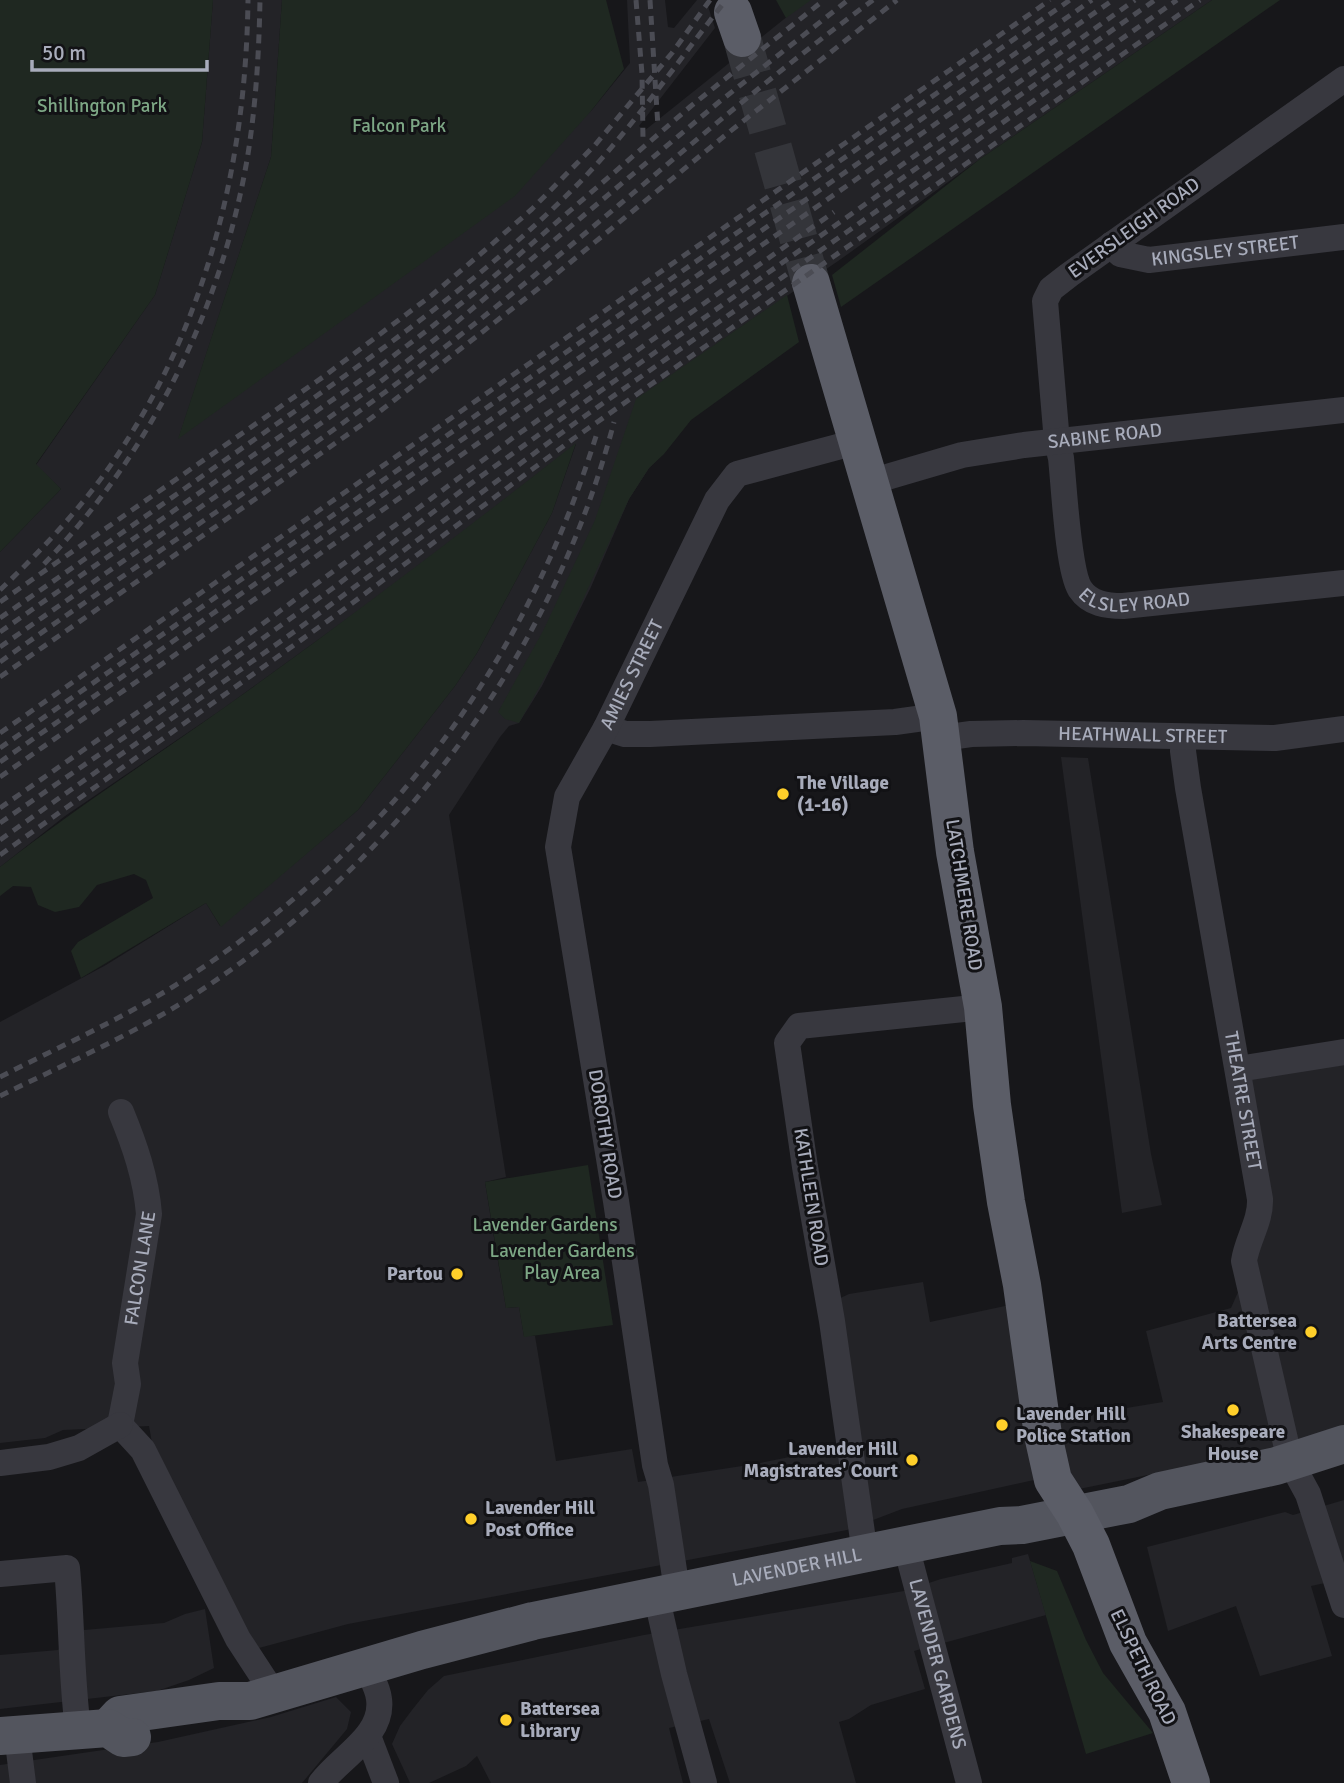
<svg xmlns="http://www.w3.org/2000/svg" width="1344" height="1783" font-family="Signika,sans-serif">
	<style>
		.built { fill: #232327 }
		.green { fill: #1f2821 }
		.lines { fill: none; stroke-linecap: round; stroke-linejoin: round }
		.trunk-tunnel { stroke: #34353a; stroke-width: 38; stroke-dasharray: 38 19; stroke-linecap: butt }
		.minor { stroke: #38383f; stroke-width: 26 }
		.primary { stroke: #53555e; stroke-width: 38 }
		.trunk { stroke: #5b5d67; stroke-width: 38 }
		.rail { stroke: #4b4c54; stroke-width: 5; stroke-dasharray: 9 7; stroke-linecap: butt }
		.poi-dot { fill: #ffcf2a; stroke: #121215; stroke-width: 2.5 }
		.labels { text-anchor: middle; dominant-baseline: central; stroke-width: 6; stroke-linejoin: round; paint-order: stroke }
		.park-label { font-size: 19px; fill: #7da785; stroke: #121215 }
		.street-label { font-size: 19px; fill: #a8acbb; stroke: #121215 }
		.poi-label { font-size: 19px; font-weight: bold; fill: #a8acbb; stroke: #121215; text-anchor: start }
	</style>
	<rect width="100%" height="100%" fill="#17171a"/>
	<g class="built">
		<path d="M213,0h69l-11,157 -92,280 412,-326 39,-48 -3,-63h38l3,27 6,1 23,-28h9l9,28 -76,98 5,5 164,-131h404l-232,159 -139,100 -126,86 -50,107 -16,16 -20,31 -38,88 -49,99 -23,37 -10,3 -9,11 -51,78 57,362 -21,5 7,44 14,82 13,-1 5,29h11l21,125 76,-12 6,33 117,-18 100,-20 -21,-143 15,-7 74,-12 7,40 75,-16 11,1 18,173 -132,29 -55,21 -499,94 -89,24 -20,-25 -85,-169 -5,-28 -86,4 -18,8 -45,5v-421l106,-57 100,-62 14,23 138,-116 97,-124 22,-33 75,-140 24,-69 -167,130 -185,134 -159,108 -65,51v-315l61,-63 -25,-24 119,-170 47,-153z"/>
		<path d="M1061,757l27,1 63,396 11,51 -40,8z"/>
		<path d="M1344,1059v372l-83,21 -182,37 -20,-14 -6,-55 110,-18 -17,-71 85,-23 11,-25 8,-23 -4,-178 9,-10z"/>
		<path d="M1344,1500v79l-33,7 21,70 -72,20 -24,-70 -68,25 -21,-84 138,-35 8,3z"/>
		<path d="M1028,1554l18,61 -132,36 11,38 -54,16 -22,14 -10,3 17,61h-126l-21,-64 -40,9 14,55h-192l-14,-27 -11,10 -37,17h-19l-18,-39 8,-18 12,-16 16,-20 16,-14 200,-41 260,-44 37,-12 71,-16v-5z"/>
		<path d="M205,1609l9,59 -25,12 -32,11 -157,18v-54l58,-5 26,-20 80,-7 21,-9z"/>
		<path d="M336,1697l15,15 -4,17 -45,54h-302v-18l158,-23 113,-25z"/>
	</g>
	<g class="green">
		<path d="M0,0h213l-11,142 -47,153 -119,169 25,25 -61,63z"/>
		<path d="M282,0h324l18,69 -33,42 -76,85 -337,243 93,-282z"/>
		<path d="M776,0h35l-25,18z"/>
		<path d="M1212,0h68l-439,307 -9,-32 148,-116z"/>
		<path d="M787,295l12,47 -108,78 -27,34 -15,14 -20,31 -71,155 -39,69 -14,-4 -7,-7 45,-81 52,-111 41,-121z"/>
		<path d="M576,443l-24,70 -75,140 -22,33 -97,124 -137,117 -15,-24 -125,75 -10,-27 7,-9 75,-44 -7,-18 -12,-6 -37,11 -18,22 -24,5 -17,-7 -7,-18 -18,-1 -13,10v-29c73,-57 149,-106 225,-160 120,-85 236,-174 351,-264z"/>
		<path d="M588,1165l25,160 -89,12 -5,-30 -13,1 -21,-126z"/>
		<path d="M1030,1561l27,10 29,69 17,33 50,60 -67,21z"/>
	</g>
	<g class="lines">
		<path class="trunk-tunnel" d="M742,38l69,245"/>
		<g class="minor">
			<path id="s1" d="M1344,79l-275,196 -18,14 -6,12 12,141 4,16c3,27 7,112 19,131 10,15 27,17 43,17l221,-23"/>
			<path id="s2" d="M1112,244l8,10 29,6 195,-23"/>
			<path id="s3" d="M870,482l92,-27 62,-10 320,-35"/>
			<path d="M606,728l19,6h25l245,-12 43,-6"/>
			<path id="s4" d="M1184,737l-1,14 5,37 72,411c1,22 -13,41 -16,62l46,200 18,33 36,111"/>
			<path id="s5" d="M942,738l29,-4 52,-1 252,5 69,-9"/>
			<path d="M1238,1069l106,-17"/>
			<path id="s6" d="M120,1425l8,-41 -3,-21 24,-149c-3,-36 -14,-68 -28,-102"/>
			<path d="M120,1425l23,25 95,189 36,55"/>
			<path d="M0,1463l49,-6 30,-9 41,-23"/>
			<path id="s7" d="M906,1546l63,237"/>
			<path d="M865,1554l-33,-233 -27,-154 -18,-124 12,-17 184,-19"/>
			<path d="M0,1574l67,-6c5,54 4,108 11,161"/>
			<path id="s8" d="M677,1590l-16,-105 -6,-20 -39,-264 -58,-354 9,-50 39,-69 111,-228 20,-26 119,-32"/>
			<path d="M656,1595l18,79 30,109"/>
			<path d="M17,1735l6,48"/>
			<path d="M368,1736l18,47"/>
			<path d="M321,1783c19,-26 63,-47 58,-84 -1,-11 -8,-22 -12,-32"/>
		</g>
		<g class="primary">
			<path id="s9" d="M108,1728l12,-13 99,-14h31l172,-51 111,-29 467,-95 22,-1 107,-21 31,-13 116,-25 68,-22"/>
			<path d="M0,1736l108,-8 15,10 9,-1"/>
		</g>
		<g class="trunk">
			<path d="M733,12l9,26"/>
			<path d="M811,283l127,433 17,136 28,155 9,98 14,97 16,83 21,150 10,45 22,34 16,31 37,98 39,69 24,71"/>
		</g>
		<g class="rail">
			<path d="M636,0l6,74 1,65"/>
			<path d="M650,0l8,127"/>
			<path d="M872,186l263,-186"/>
			<path d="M44,564c107,-111 179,-258 204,-410 8,-51 11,-102 12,-154"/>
			<path d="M0,590c46,-44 90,-91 124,-145 86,-133 122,-288 124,-445"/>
			<path d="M0,602l323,-225 109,-82 52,-44 48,-42 63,-64 77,-92 38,-53"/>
			<path d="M0,618c83,-57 165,-116 248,-174 110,-77 220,-153 317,-247 61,-59 109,-131 161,-197"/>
			<path d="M0,632l371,-259 63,-48 50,-40 207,-179 133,-106"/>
			<path d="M0,647l380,-265 67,-52 272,-228 129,-102"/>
			<path d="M0,662c146,-104 298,-202 441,-312 147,-113 282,-240 432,-350"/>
			<path d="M0,677l370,-258 169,-131 189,-155 169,-133"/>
			<path d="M0,733l1050,-733"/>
			<path d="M0,748l1070,-748"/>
			<path d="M0,762l1092,-762"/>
			<path d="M0,777l1113,-777"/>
			<path d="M0,808l230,-160 284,-211 320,-225"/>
			<path d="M0,823l132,-91 201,-144 140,-106 106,-76 576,-406"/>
			<path d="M0,840l298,-211 277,-206 602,-423"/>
			<path d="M0,855l343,-245 230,-171 627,-439"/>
			<path d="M0,1077c63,-32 128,-61 187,-99 204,-133 338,-313 410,-545"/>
			<path d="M0,1096c57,-28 116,-54 170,-86 215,-131 380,-344 444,-588"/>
		</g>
	</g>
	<g class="poi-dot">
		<circle cx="783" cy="794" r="7"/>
		<circle cx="457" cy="1274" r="7"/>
		<circle cx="1311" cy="1332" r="7"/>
		<circle cx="1233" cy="1410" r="7"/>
		<circle cx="1002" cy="1425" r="7"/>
		<circle cx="912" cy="1460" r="7"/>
		<circle cx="471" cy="1519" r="7"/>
		<circle cx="506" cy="1720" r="7"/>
	</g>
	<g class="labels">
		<g class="park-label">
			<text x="102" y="106">Shillington Park</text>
			<text x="399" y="126">Falcon Park</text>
			<text x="545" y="1225">Lavender Gardens</text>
			<text x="562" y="1251">Lavender Gardens<tspan x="562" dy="22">Play Area</tspan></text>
		</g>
		<g class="street-label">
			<text transform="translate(1134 228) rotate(-36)">EVERSLEIGH ROAD</text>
			<text stroke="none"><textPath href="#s2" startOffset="119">KINGSLEY STREET</textPath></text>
			<text stroke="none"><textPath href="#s3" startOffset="240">SABINE ROAD</textPath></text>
			<text stroke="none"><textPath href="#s1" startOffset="724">ELSLEY ROAD</textPath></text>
			<text stroke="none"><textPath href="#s8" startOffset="942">AMIES STREET</textPath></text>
			<text stroke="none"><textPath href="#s5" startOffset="201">HEATHWALL STREET</textPath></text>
			<text transform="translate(964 895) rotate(81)">LATCHMERE ROAD</text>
			<text stroke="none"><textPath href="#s4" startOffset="369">THEATRE STREET</textPath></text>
			<text transform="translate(605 1134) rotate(81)">DOROTHY ROAD</text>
			<text transform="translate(811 1197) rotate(81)">KATHLEEN ROAD</text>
			<text stroke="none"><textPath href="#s6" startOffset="159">FALCON LANE</textPath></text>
			<text stroke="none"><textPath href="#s9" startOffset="712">LAVENDER HILL</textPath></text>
			<text stroke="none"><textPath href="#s7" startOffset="122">LAVENDER GARDENS</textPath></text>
			<text transform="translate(1143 1667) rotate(64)">ELSPETH ROAD</text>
		</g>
		<g class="poi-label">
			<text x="797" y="783">The Village<tspan x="797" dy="22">(1-16)</tspan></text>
			<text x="443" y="1274" text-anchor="end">Partou</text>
			<text x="1297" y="1321" text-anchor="end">Battersea<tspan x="1297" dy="22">Arts Centre</tspan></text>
			<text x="1016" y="1414">Lavender Hill<tspan x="1016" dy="22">Police Station</tspan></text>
			<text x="1233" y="1432" text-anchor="middle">Shakespeare<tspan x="1233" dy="22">House</tspan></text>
			<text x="898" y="1449" text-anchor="end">Lavender Hill<tspan x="898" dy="22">Magistrates' Court</tspan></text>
			<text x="485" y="1508">Lavender Hill<tspan x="485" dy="22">Post Office</tspan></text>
			<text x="520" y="1709">Battersea<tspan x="520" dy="22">Library</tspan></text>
		</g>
	</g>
	<path d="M32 60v10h175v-10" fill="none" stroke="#a8acbb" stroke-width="3.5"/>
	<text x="42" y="60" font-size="21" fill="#a8acbb" stroke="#121215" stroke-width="5" paint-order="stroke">50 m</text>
</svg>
